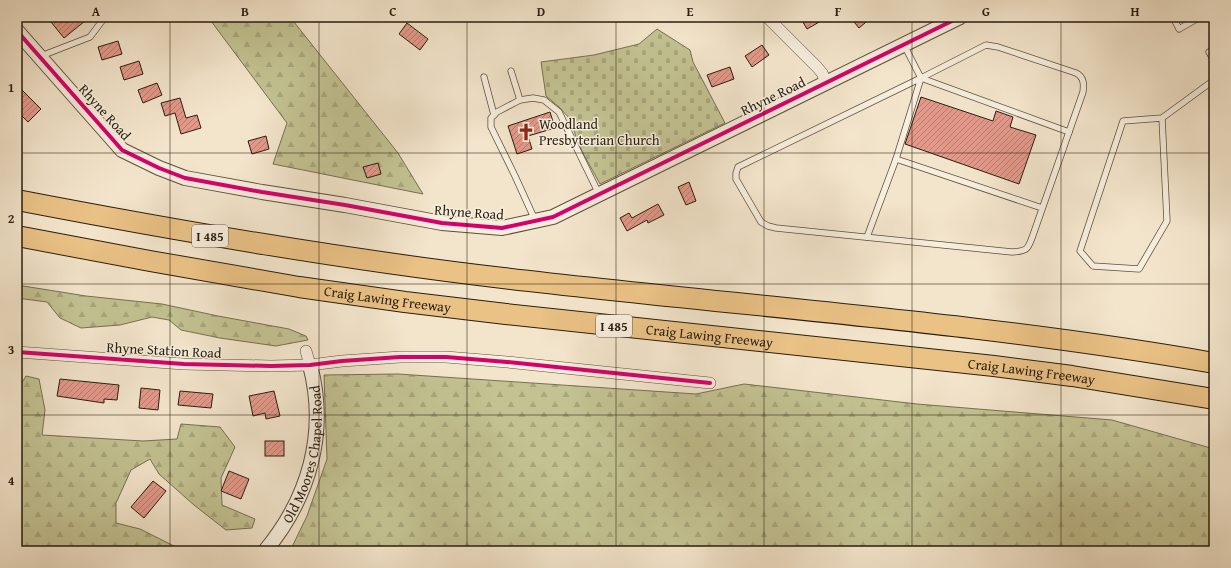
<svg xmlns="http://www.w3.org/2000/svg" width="1231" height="568" font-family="'Gentium Book Plus',serif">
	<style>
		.forest { fill: url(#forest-firs); stroke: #767050 }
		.cemetery { fill: url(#cemetery-stones); stroke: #767050 }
		.building { fill: url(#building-hatch); stroke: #291d0e }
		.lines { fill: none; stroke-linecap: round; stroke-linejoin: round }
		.service-casing { stroke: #5c4f3e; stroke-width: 7 }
		.minor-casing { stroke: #5c4f3e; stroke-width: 12 }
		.tertiary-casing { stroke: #5c4f3e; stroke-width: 16 }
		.motorway-casing { stroke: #291d0e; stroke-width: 22 }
		.service { stroke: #f7eede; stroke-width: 5.5 }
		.minor { stroke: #f7eede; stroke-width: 11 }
		.tertiary { stroke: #f7eede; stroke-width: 14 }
		.motorway { stroke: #eac286; stroke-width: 20 }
		.cycleway-casing { stroke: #f7eede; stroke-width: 6 }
		.cycleway { stroke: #d6006c; stroke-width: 4 }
		.grid { fill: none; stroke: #291d0e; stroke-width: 1; stroke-opacity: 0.55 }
		.labels { text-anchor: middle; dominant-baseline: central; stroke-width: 3; stroke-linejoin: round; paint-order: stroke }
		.shield { fill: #f7eede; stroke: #675c4c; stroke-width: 1 }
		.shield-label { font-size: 13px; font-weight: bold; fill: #291d0e }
		.street-label { font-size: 14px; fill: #291d0e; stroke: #f7eede }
		.poi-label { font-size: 14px; fill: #291d0e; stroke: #f7eede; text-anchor: start }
		.neatline { fill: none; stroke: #291d0e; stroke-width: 1.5 }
		.grid-label { font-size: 13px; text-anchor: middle; font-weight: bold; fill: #291d0e }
	</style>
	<defs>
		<pattern id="forest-firs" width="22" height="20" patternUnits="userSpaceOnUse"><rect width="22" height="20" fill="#c3c292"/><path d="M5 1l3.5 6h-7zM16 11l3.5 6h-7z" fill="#a8a67d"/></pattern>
		<pattern id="cemetery-stones" width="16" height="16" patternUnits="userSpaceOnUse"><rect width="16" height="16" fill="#c3c292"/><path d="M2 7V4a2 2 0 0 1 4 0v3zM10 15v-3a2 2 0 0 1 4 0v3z" fill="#a8a67d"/></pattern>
		<pattern id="building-hatch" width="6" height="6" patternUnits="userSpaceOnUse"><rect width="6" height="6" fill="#e4998b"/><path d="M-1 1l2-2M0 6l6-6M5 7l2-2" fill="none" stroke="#b97c70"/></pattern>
	</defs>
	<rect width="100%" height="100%" fill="#f3e5cc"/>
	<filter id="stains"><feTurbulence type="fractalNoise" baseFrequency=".005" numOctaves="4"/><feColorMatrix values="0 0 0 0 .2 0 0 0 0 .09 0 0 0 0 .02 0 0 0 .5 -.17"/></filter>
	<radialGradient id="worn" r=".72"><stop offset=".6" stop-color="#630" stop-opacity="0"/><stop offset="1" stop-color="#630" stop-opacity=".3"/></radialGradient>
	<g class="forest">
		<path d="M208,17h82l108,136 25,41 -150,-30 14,-41z"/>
		<path d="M17,285l69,11 76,8 56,12 71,13 17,7 2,4 -32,6 -56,-8 -39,-8 -12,-10 -17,-3 -32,8 -39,3 -21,-10 -13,-16 -30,-4z"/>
		<path d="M398,374l298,20 48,-10 173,20 195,16 102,29v102h-924l17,-35 20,-57 -3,-84z"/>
		<path d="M26,376l13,3 6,31 -3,25 101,6 34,-2 4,-15 39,3 15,20 -14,31 1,27 33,14 -3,9 -26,2 -32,-25 -35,-31 -9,-15 -19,11 -15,33v20l24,6 36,18v4h-159v-161z"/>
	</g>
	<path class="cemetery" d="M657,29l33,21 3,12 32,61 -125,61 -22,-40 -7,-24 -12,-13 -13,-11 -5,-34 53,-7 45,-11z"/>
	<g class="building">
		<path d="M58,17h32l-26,21 -13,-16z"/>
		<path d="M800,17h28l-21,12z"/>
		<path d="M850,17h22l-13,11z"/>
		<path d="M407,23l21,16 -8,11 -21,-16z"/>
		<path d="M118,41l4,13 -20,6 -4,-13z"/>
		<path d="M762,45l7,10 -17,12 -7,-11z"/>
		<path d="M139,61l4,13 -19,6 -4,-13z"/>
		<path d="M730,67l4,12 -22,8 -5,-12z"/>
		<path d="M157,83l5,12 -19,8 -5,-13z"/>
		<path d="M17,85l24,24 -13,13 -11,-11z"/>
		<path d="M921,97l72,24 3,-10 17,6 -3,10 26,8 -17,49 -114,-40z"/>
		<path d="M180,98l6,20 11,-3 4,13 -20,6 -6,-21 -10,3 -4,-13z"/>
		<path d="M550,112l5,16 -27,8 4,13 -15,5 -9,-28z"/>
		<path d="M266,136l3,13 -17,5 -4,-13z"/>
		<path d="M378,163l3,11 -14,4 -4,-11z"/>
		<path d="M689,182l7,19 -10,4 -8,-18z"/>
		<path d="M658,204l6,11 -16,8 -1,-3 -20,11 -7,-13 9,-5 3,5z"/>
		<path d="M60,379l59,6 -2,15 -13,-1v4l-47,-7z"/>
		<path d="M141,388l19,2 -2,20 -19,-2z"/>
		<path d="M180,391l33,3 -2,14 -33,-3z"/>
		<path d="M274,391l6,25 -14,3 -1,-6 -12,3 -4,-20z"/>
		<rect x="265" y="441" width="19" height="15"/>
		<path d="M229,471l20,8 -8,20 -20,-8z"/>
		<path d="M153,481l13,10 -22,27 -13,-11z"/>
	</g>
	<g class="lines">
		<g class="service-casing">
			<g id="service">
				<path d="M1173,17l6,12 21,-12"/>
				<path d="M904,45l17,33 148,54"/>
				<path d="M1214,49l-5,3 5,9"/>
				<path d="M41,56l49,-19 15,-20"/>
				<path d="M511,71l9,29"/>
				<path d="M484,77l10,38"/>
				<path d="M921,78l-183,89 -2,6v6l25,43 7,4 8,2 236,24c16,-1 16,-3 21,-17l50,-143c1,-8 1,-15 -7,-19l-78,-26 -12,-2 -65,33 -25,81 146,49"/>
				<path d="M1162,118l5,103 -28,48 -46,-3 -13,-15 43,-130 39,-3 52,-38"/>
				<path d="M535,220l-20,-44 -24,-49v-9l6,-6 23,-12 13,-2 11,2 15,12 40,82"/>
				<path d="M867,237l29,-78"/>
			</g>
		</g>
		<g class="minor-casing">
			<g id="minor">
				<path d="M767,17l50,50 5,6 4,9"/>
				<path d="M306,351l4,14"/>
				<path d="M17,352l167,12 87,2 39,-1 32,-4 58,-4h46l61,5 203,21"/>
			</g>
		</g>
		<g class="tertiary-casing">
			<g id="tertiary">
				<path d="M17,31l105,119 37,18 26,10 77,14 83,13 97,18 60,5 51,-11 407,-200"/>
				<path id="s1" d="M265,551c44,-53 63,-118 45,-186"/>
			</g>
		</g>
		<g class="motorway-casing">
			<g id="motorway">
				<path d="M17,200c161,31 323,59 486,78 237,28 476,44 711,85"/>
				<path id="s2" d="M17,236l133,25 149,26 106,15 101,12 488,52 78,10 142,23"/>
			</g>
		</g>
		<use href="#service" class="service"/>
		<use href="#minor" class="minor"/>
		<use href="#tertiary" class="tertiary"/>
		<use href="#motorway" class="motorway"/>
		<g class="cycleway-casing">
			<g id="cycleway">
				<path d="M17,31l105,119 37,18 26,10 77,14 83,13 97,18 60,5 51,-11 407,-200"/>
				<path d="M17,352l167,12 87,2 39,-1 32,-4 58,-4h46l61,5 203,21"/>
			</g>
		</g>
		<use href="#cycleway" class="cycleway"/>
	</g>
	<path class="grid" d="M170,17v534M319,17v534M467,17v534M616,17v534M764,17v534M912,17v534M1061,17v534M17,153h1197M17,284h1197M17,415h1197"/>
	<defs>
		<g id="church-bare" transform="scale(1.38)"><path d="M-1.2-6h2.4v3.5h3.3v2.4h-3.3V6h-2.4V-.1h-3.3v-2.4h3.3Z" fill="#8f2418" stroke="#f7eede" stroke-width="2.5" paint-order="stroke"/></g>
	</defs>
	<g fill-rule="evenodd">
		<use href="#church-bare" x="526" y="132"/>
	</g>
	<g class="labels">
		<g class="shield">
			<rect x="192" y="225" width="36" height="22" rx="3"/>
			<rect x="596" y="315" width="36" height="22" rx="3"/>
		</g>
		<g class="shield-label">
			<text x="210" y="236">I 485</text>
			<text x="614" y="326">I 485</text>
		</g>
		<g class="street-label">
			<text transform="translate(773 96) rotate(-26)">Rhyne Road</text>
			<text transform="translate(105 112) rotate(48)">Rhyne Road</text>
			<text transform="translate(469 212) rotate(4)">Rhyne Road</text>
			<text stroke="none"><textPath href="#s2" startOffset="376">Craig Lawing Freeway</textPath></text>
			<text stroke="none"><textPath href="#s2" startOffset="700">Craig Lawing Freeway</textPath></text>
			<text transform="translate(164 350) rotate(3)">Rhyne Station Road</text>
			<text stroke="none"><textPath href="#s2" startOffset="1024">Craig Lawing Freeway</textPath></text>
			<text stroke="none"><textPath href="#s1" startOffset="107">Old Moores Chapel Road</textPath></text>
		</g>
		<g class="poi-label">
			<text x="539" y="124">Woodland<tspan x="539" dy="16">Presbyterian Church</tspan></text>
		</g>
	</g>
	<rect width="1231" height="568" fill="none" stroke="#f3e5cc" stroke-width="44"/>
	<rect x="22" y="22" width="1187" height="524" class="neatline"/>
	<g class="grid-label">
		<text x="96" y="16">A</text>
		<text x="245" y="16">B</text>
		<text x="393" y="16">C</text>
		<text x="541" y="16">D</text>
		<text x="690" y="16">E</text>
		<text x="838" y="16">F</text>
		<text x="986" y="16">G</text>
		<text x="1135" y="16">H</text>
		<text x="11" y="92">1</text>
		<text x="11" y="223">2</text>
		<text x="11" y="354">3</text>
		<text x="11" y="485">4</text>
	</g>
	<rect width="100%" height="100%" filter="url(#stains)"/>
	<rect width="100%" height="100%" fill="url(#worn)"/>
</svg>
